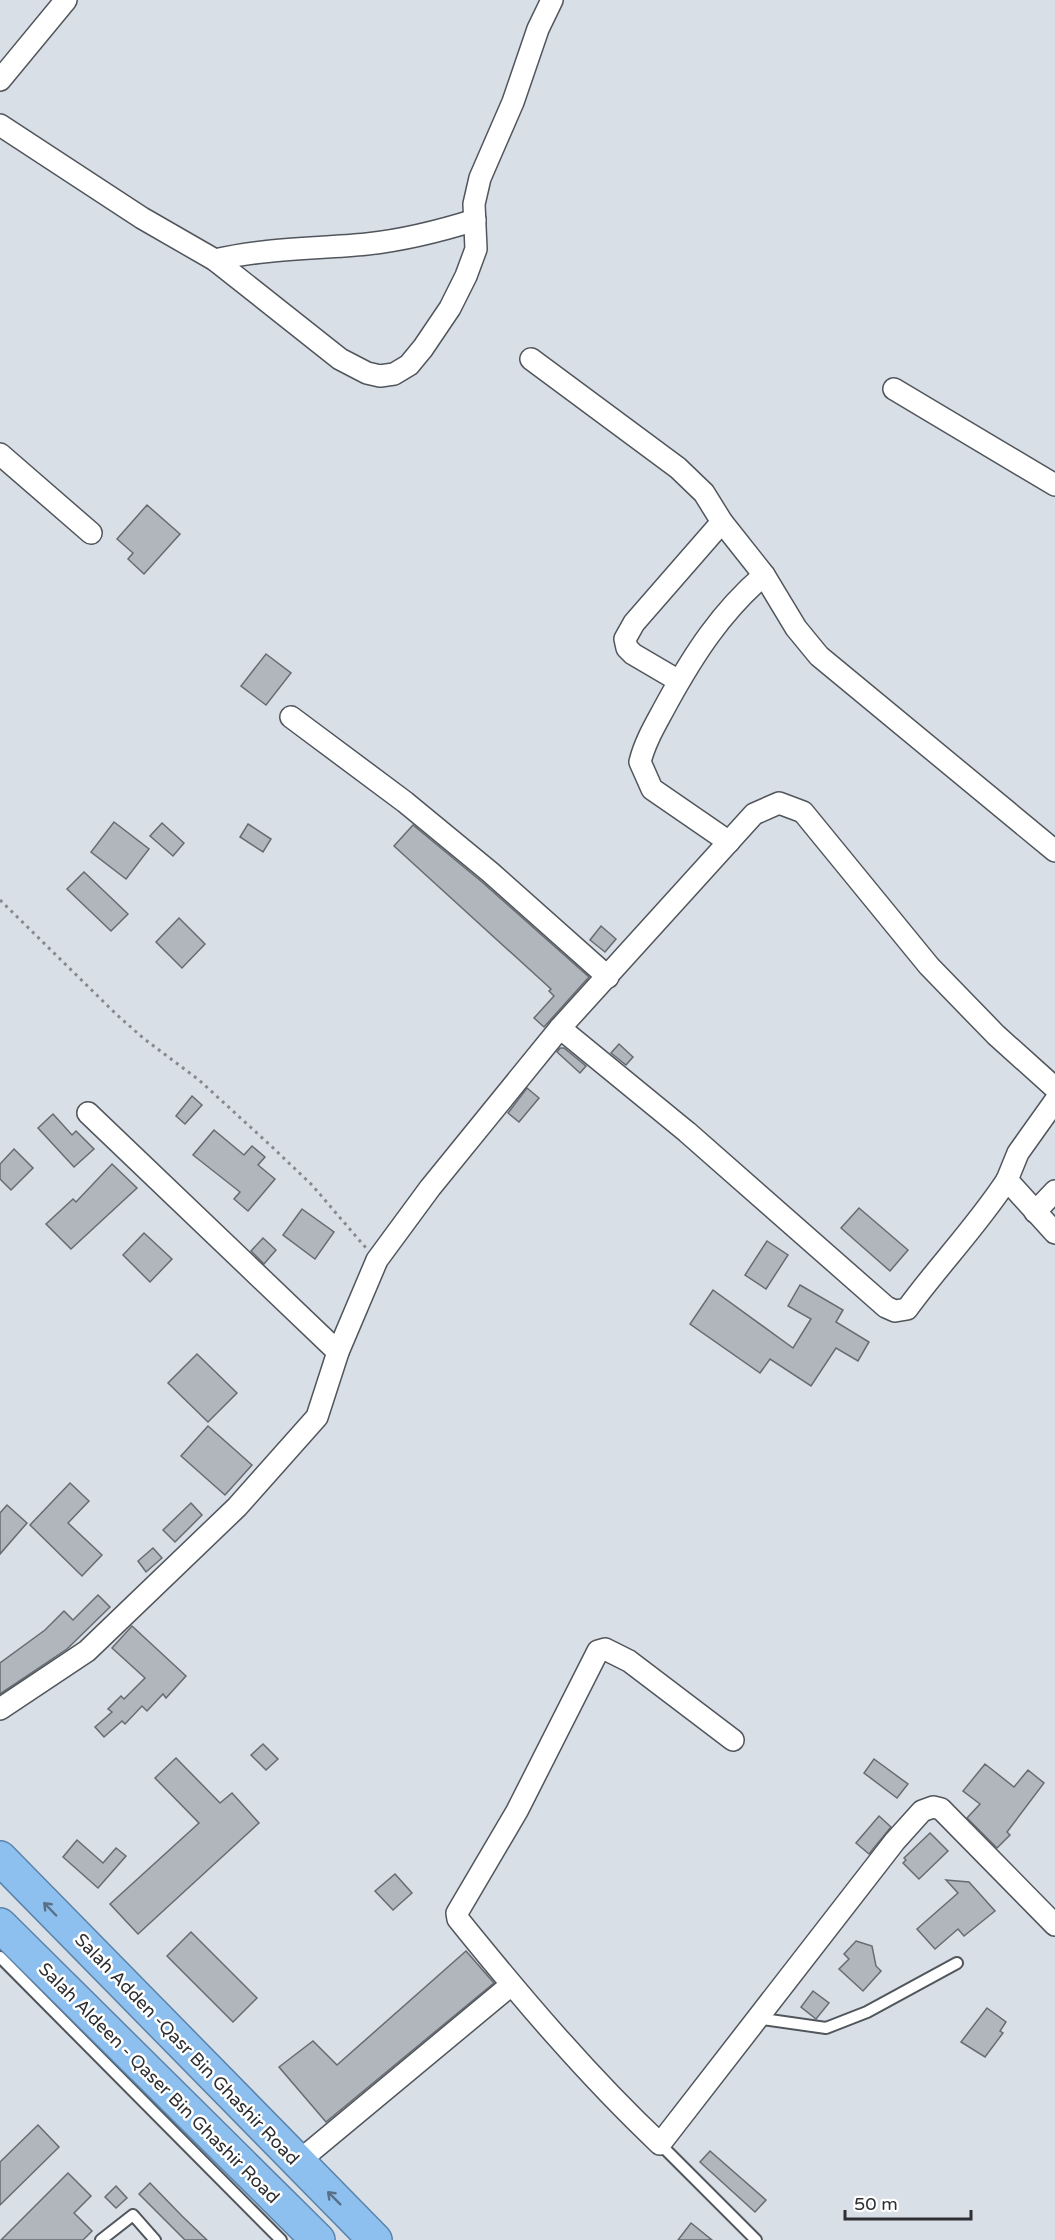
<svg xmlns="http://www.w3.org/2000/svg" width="1055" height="2240" font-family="'Varela Round',sans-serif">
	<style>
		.building { fill: #b0b6bc; stroke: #666c71; stroke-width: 1.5 }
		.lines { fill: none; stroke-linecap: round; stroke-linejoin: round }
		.service-casing { stroke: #51565c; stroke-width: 14 }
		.minor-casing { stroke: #51565c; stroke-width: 24 }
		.trunk-casing { stroke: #5a83aa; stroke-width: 36 }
		.path { stroke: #868a8f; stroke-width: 3; stroke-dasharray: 3 4.5; stroke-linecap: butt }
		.service { stroke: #fff; stroke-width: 10 }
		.minor { stroke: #fff; stroke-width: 21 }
		.trunk { stroke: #8ec0ef; stroke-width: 33 }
		.oneway { stroke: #597087 }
		.labels { text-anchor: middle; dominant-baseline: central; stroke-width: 5; stroke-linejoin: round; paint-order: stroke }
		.street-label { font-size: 18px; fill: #2d2f32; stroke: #fff }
	</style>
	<rect width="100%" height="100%" fill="#d9dfe6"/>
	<g class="building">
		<path d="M147,505l33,29 -36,40 -16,-15 5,-6 -16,-14z"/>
		<path d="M266,654l25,19 -25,32 -25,-19z"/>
		<path d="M114,822l35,27 -23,30 -35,-27z"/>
		<path d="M162,823l22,20 -11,13 -23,-20z"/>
		<path d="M248,824l23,15 -8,13 -23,-15z"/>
		<path d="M413,825l69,57 107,95 -45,50 -10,-9 20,-22 -5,-5 2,-2 -157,-143z"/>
		<path d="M84,872l44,42 -17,17 -44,-42z"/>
		<path d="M179,918l26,26 -23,24 -26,-26z"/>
		<path d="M601,926l15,13 -11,13 -15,-12z"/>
		<path d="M619,1044l14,13 -7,8 -15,-12z"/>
		<path d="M560,1048h4l22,18 -6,7 -23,-21z"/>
		<path d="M527,1088l12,10 -20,24 -11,-9z"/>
		<path d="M192,1096l10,9 -17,19 -9,-8z"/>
		<path d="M53,1114l19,21 4,-4 18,18 -20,18 -36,-39z"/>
		<path d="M214,1130l30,25 8,-9 13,11 -7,8 17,14 -27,32 -14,-12 6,-7 -47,-37z"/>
		<path d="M14,1149l19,19 -22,22 -11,-11v-15z"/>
		<path d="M112,1164l25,24 -66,61 -25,-25 27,-25 3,3z"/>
		<path d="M859,1208l49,42 -18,21 -49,-43z"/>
		<path d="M302,1209l32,23 -19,27 -32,-24z"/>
		<path d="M144,1233l28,26 -22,23 -27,-27z"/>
		<path d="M263,1238l13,12 -12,14 -13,-13z"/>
		<path d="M767,1241l21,14 -22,34 -21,-14z"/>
		<path d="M800,1285l43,25 -7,12 33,20 -11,19 -22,-13 -25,38 -41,-27 -10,14 -70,-49 23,-34 80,58 18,-29 -23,-13z"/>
		<path d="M197,1354l40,39 -29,29 -40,-39z"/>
		<path d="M208,1426l44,39 -27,30 -44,-39z"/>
		<path d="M70,1483l19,18 -21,22 34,32 -20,21 -52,-51z"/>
		<path d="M191,1503l11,12 -27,27 -12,-12z"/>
		<path d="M7,1505l20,18 -27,31v-41z"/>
		<path d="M153,1548l9,10 -16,14 -8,-11z"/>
		<path d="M98,1595l12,12 -43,42 -67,45v-31l45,-33 19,-19 9,9z"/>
		<path d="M132,1626l54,50 -20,22 -3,-4 -16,17 -5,-5 -17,18 -3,-3 -18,16 -9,-10 17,-15 -4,-3 13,-13 3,3 21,-21 -33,-30z"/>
		<path d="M263,1744l15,15 -12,11 -15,-15z"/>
		<path d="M176,1758l44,45 12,-10 27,30 -121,111 -28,-30 89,-81 -44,-45z"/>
		<path d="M874,1759l34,25 -11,14 -33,-25z"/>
		<path d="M985,1764l29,23 14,-17 16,13 -37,49 3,3 -13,13 -30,-30 13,-14 -17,-13z"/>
		<path d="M879,1816l12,11 -22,27 -13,-11z"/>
		<path d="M930,1833l18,18 -29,28 -16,-16 3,-3 -2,-2z"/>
		<path d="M77,1840l26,23 13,-15 10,8 -28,32 -35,-31z"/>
		<path d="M395,1874l17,19 -19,17 -18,-19z"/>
		<path d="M946,1880l23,2 26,29 -31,25 -6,-7 -23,20 -18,-20 41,-36z"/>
		<path d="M191,1932l66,66 -24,24 -66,-66z"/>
		<path d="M856,1941l16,5 4,20 5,5 -18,20 -24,-22 10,-10 -5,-5z"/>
		<path d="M466,1951l28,32 -168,139 -47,-55 34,-26 24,24z"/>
		<path d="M813,1991l16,12 -13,16 -15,-12z"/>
		<path d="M987,2008l19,14 -6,9 3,2 -18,24 -24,-15z"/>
		<path d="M38,2125l21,22 -59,58v-43z"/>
		<path d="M710,2151l56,49 -11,12 -55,-50z"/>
		<path d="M68,2173l23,23 -17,17 18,18 -9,9h-82z"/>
		<path d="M150,2183l32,33 25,24h-22l-46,-46z"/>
		<path d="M116,2186l11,12 -11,10 -11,-11z"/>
		<path d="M691,2223l21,17h-34z"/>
	</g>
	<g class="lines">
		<g class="service-casing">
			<g id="service">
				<path d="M0,1957l281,283"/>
				<path d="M756,2018l70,10 41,-16 90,-49"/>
				<path d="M660,2144l96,96"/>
				<path d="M101,2240l32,-25 22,25"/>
			</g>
		</g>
		<g class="minor-casing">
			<g id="minor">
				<path d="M0,80l66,-80"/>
				<path d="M0,125l142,93 73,42 125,99 27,14 13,3 14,-2 15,-9 14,-17 27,-40 16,-32 10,-27 -2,-45 6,-26 33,-76 25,-73 14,-29"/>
				<path d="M215,260c51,-12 101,-11 152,-16 37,-4 73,-13 108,-24"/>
				<path d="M531,359l147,109 26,25 18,29 42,53"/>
				<path d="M894,389l161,96"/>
				<path d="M0,454l91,79"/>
				<path d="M679,681l-46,-27 -6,-6 -2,-9 9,-16 88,-101"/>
				<path d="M291,717l114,85 85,70 118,105"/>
				<path d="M729,842l-77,-53 -12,-27c5,-21 17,-40 27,-59 27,-49 54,-91 97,-128l32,53 23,28 236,195"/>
				<path d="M560,1028l127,104 199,175 9,4 12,-2c32,-44 70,-83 100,-129"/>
				<path d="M1055,1101l-37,52 -11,27 48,53"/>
				<path d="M88,1113l250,239"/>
				<path d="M1035,1212l20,-21"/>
				<path d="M0,1709l87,-58 150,-144 80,-90 21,-65 39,-92 53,-72 130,-160 194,-214 25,-11 24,9 126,154 67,69 59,53"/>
				<path d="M733,1740l-104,-79 -24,-12 -7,2 -81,160 -60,102 1,6c63,78 129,156 202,225l235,-303 27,-30 11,-4 8,2 114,116"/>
				<path d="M298,2162l213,-177"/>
			</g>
		</g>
		<g class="trunk-casing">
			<g id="trunk">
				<path d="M0,1858l375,382"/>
				<path d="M0,1925l318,315"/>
			</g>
		</g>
		<path class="path" d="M0,900l115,113 28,25 56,42 71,65 42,40 54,63"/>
		<use href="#service" class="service"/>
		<use href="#minor" class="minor"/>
		<use href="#trunk" class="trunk"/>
	</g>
	<defs><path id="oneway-shaft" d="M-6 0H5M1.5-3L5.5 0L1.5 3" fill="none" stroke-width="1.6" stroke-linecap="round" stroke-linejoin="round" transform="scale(1.5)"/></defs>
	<g class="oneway">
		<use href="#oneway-shaft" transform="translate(50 1909) rotate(-134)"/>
		<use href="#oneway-shaft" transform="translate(334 2198) rotate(-135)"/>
	</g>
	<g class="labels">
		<g class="street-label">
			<text transform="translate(187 2049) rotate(46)">Salah Adden -Qasr Bin Ghashir Road</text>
			<text transform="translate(159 2083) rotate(45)">Salah Aldeen - Qaser Bin Ghashir Road</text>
		</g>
	</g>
	<path d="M845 2210v9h126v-9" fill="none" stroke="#2d2f32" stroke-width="3"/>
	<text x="854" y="2210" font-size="18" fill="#2d2f32" stroke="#ffffff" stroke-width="4.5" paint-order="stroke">50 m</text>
</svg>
